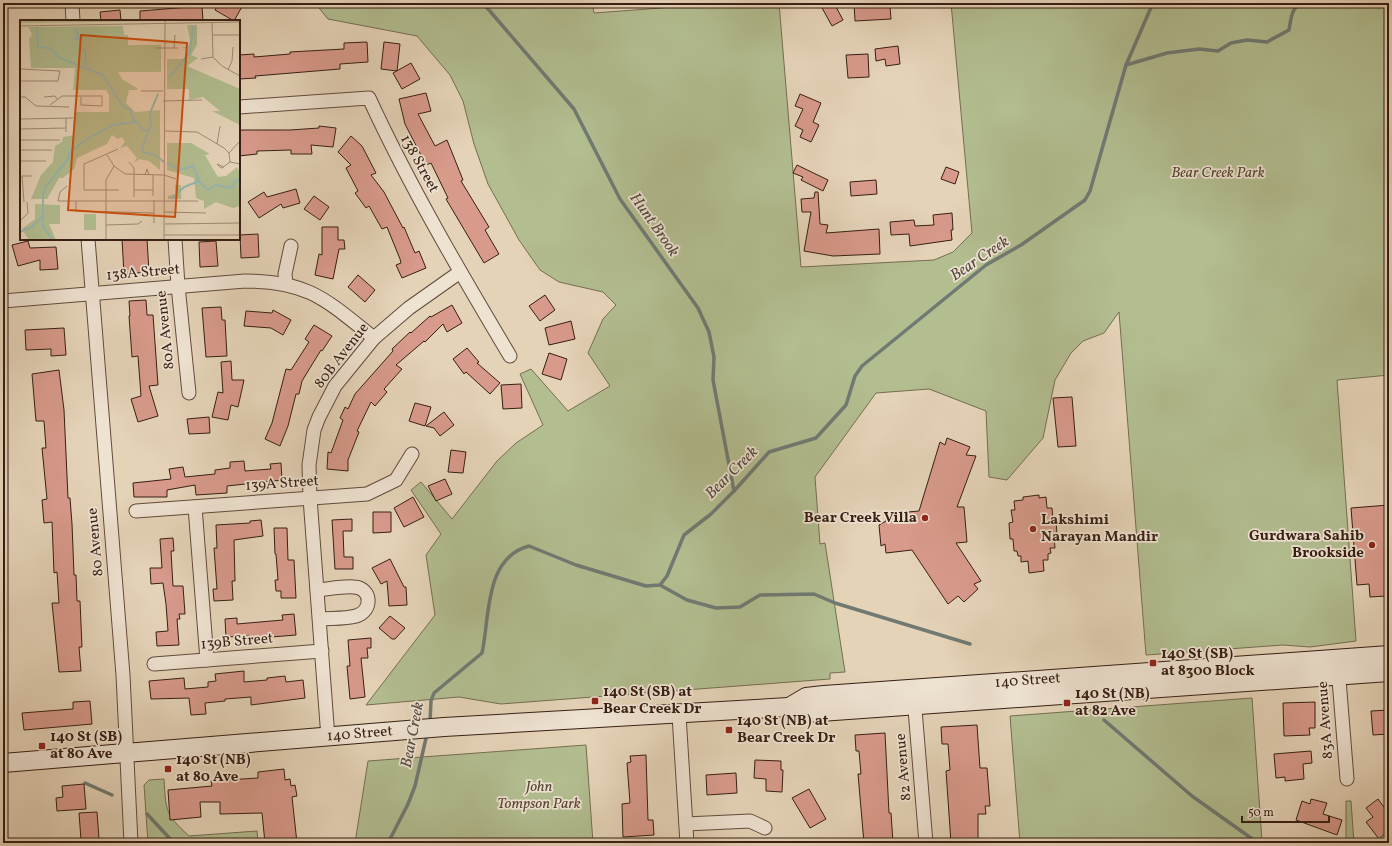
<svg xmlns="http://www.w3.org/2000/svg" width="1392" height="846" font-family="Vollkorn,serif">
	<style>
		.green { fill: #b2bd90; stroke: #746e52 }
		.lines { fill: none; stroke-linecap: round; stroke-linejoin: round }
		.stream { stroke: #707a72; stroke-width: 3.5 }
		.building { fill: #d89a8b; stroke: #371e13 }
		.minor-casing { stroke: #624b3c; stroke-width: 15 }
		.secondary-casing { stroke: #371e13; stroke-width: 20 }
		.minor { stroke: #eee2d1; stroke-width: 13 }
		.secondary { stroke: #eee2d1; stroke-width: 18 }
		.poi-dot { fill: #8f2418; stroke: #eee2d1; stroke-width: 1.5 }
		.labels { text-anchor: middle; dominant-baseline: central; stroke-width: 3.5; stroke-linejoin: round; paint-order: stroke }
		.street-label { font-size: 15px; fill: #371e13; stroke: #eee2d1 }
		.park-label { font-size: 15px; font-style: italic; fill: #564632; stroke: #eee2d1 }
		.poi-label { font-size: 15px; font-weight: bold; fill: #371e13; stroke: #eee2d1; text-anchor: start }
		.water-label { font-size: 16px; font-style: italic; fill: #544c42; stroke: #eee2d1 }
		.inset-river { fill: none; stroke: #96b7b1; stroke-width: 2 }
		.inset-road { fill: none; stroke: #9f8b76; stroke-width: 1 }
		.view { fill: #cd500d; fill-opacity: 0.15; stroke: #cd500d; stroke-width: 2 }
		.inset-edge { fill: none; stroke: #371e13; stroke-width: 2 }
	</style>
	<rect width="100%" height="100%" fill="#e5d3b8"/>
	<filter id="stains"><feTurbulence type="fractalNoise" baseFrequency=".005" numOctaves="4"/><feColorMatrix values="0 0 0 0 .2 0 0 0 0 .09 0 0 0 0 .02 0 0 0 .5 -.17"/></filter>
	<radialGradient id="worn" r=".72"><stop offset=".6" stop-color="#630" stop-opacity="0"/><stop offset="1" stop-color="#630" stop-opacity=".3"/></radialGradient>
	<g class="green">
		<path d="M315,3h277l2,10 134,-10h51l22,264 133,-7 19,-8 19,-19 -21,-230h438v372l-52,5 19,261 -46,6 -27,-2 -137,10 -27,-343 -15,21 -21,8 -12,12 -16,27 -12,58 -36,42 -18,-3 -3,-66 -57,-22 -53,4 -61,84 5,67 5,-1 20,129 -15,1v6l-329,25 -42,-7 -93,8 69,-90 -9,-60 15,-21 -30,-44 10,-8 31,37 45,-58 19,-18 27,-18 -23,-51 11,-5 37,42 42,-25 -22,-33 15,-34 13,-14 -13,-13 -44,-10 -19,-12 -21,-30 -31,-56 -14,-40 -11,-43 -13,-26 -33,-39 -89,-17z"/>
		<path d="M1252,698l10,143 7,2h-249l-10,-127z"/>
		<path d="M586,745l7,98h-238l13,-82z"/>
		<path d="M164,779c2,32 1,35 25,57l68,-5 1,12h-110l-4,-58 5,-5z"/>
		<path d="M1346,801h5l3,42h-8z"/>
	</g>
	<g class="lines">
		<g class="stream">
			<path d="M483,3l91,106 46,90 78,109 11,24 5,25 -1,23 21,111"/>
			<path d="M1338,3h15"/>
			<path d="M1126,65l41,-12 32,-4 19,2 13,-8 16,-3 20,2 22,-12c2,-11 2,-21 12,-27"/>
			<path d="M660,585l27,15 29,8 24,-1 20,-12 54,-1 21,9 135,41"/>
			<path d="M1104,720l88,76 66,47"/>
			<path d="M430,722l1,-21 3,-8 48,-40c8,-36 2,-95 47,-107l47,19 70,21 14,-1 7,-9 17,-41 27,-21 23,-23 35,-39 47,-14 30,-33 9,-29 7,-10 124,-101 35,-20 64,-45 5,-9 36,-126 27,-62"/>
			<path d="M85,783l27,12"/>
			<path d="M147,814l27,29"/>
			<path d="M388,843l20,-39 7,-18 12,-52"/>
		</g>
	</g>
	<g class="building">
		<path d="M219,3h25l-10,18 -19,-11z"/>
		<path d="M827,3h7l9,17 -11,6 -11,-20z"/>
		<path d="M854,3h29v4h7l1,12 -36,2z"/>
		<path d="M202,6l1,15h-63v-10z"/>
		<path d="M120,10l1,11h-20l-1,-9z"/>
		<path d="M367,42l1,20 -28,2v5l-85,7 1,2 -17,1v-24l15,-1v3l36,-3v-2l54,-3v-6z"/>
		<path d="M384,42l16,2 -3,27 -16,-2z"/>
		<path d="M898,46l2,18 -14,2 -1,-7 -9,2 -1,-12z"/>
		<path d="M868,54l1,23 -21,1 -2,-23z"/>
		<path d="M411,63l9,16 -18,10 -9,-16z"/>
		<path d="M426,93l5,18 -13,3 17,32 12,-6 16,40 -2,1 28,46 -4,3 14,24 -15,9 -38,-64 2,-1 -17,-35 -5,2 -21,-41 -6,-25z"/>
		<path d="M800,94l21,9 -8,19 6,3 -8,17 -11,-5 3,-7 -8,-4 8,-17 -8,-3z"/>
		<path d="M319,126l17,2 -3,19 -22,-2 1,9h-21v-4l-34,1v3l-18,2v-26h51l29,-2z"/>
		<path d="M351,136l11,10 14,27 -5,2 13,17 19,36 1,-1 11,26 4,-2 7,17 -24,10 -6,-13 5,-2 -1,-4 -13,-32 -5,2 -13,-23 -3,2 -11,-15 3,-2 -12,-23 5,-3 -13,-13z"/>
		<path d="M797,165l31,15 -5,11 -22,-11 2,-3 -10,-4z"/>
		<path d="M946,167l13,5 -4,12 -14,-5z"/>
		<path d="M876,180l1,14 -26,2 -1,-14z"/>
		<path d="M296,189l4,14 -17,5 -2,-4 -22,14 -11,-16 16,-10 3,5z"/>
		<path d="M815,192h3l2,32 8,1 -2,8 53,-4 1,25 -47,2 -29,-5 7,-39h-9l-1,-13 13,-1z"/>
		<path d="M314,196l15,11 -9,13 -16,-11z"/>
		<path d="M952,213l1,17h-2l1,10 -42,6 -1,-12 -18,1 -1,-13 24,-2 1,6 19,-1 -1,-10z"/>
		<path d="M322,227h16v13h6l1,9h-6l-6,30 -18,-4 4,-21 3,1z"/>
		<path d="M258,234l1,23 -18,1 -1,-23z"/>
		<path d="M122,239h25l2,33 -25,2z"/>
		<path d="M28,241l2,7 26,-1 2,22 -18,1v-10l-22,6 -6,-21z"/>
		<path d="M216,241l2,25 -18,1 -1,-25z"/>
		<path d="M358,275l17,15 -10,12 -17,-15z"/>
		<path d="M545,295l10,15 -15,11 -11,-15z"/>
		<path d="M146,300l1,15h6l5,70 -9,1 9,30 -20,6 -7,-23 10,-3 -3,-40 -6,1 -3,-41h1l-1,-15z"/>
		<path d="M452,305l10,18 -15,9 -4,-8 -18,18 -1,-1 -28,24 6,4 -18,20 3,3 -12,14 -4,-4 -14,29 2,1 -11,28v11l-21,-2 1,-17 3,1 12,-33 -3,-2 5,-11 3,2 7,-15 38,-43 -1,-2 18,-17 1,1 19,-17 1,1z"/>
		<path d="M221,307l1,13h3l2,36 -21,1 -4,-49z"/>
		<path d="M273,310l18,10 -8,15 -12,-7 -27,-2 2,-15 26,2z"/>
		<path d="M571,321l4,18 -26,6 -4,-17z"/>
		<path d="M314,325l18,11 -10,15 -1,-1 -19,31 -3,13h-3l-8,32 -8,20 -15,-7 7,-16 14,-54 5,1 18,-28 -4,-3z"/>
		<path d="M64,328l2,27 -15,1v-7l-25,1 -1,-20z"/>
		<path d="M467,348l12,14 -2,1 23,20 -10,11 -24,-22 -2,2 -11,-15z"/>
		<path d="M549,353l18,6 -6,21 -19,-6z"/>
		<path d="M231,361l1,19h12l-6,27 -7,-2 -3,15 -16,-3 6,-25 5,1 -2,-31z"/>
		<path d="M59,370l5,40 4,88h2l2,26 2,51h2l1,26h3l2,46h-3l2,24 -22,1 -7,-69h7l-2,-31 -3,1 -2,-51 -8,1 -2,-23 5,-1 -5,-51h4l-2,-27h-8l-4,-47z"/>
		<path d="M521,384l1,24 -19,1 -2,-24z"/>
		<path d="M1072,397l4,49 -18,1 -5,-49z"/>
		<path d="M415,403l16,4 -6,19 -16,-5z"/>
		<path d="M444,412l10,13 -14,11 -6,-8 -8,-2z"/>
		<path d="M209,417l1,16 -21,1 -2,-15z"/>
		<path d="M947,438l23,9 -4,8 10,1 -19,51h7l3,35 -11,1 25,38 -7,3 4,5 -14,13 -6,-6 -10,8 -36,-54 -26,3 -1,-9 -4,2 -2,-21 7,-4v-7l33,-3 21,-69 5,3z"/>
		<path d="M451,450l15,2 -3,21 -15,-1z"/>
		<path d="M244,461l1,10 26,-2 -1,-5 11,-1 1,17 -55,6v7l-31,2 -1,-10 -28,5v7h-33l-1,-14 38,-4 -2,-10 14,-2 2,10 30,-3v-4l15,-2v-6z"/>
		<path d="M445,479l7,15 -16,7 -8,-15z"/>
		<path d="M1039,495v3l7,-1 1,11h5l1,12 3,-1 1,17h-3l1,12h-5l1,5 -3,1v6h-5l1,11 -15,2 -1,-12 -7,1v-6h-3l-1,-5h-3l-1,-12h-3l-1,-16 4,-1 -2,-12h4l-1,-9 9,-1v-3z"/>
		<path d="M413,497l11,20 -20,10 -10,-19z"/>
		<path d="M1389,505v78h-4l1,13 -16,1 -1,-13 -12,1 -6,-77z"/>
		<path d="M373,512h18v20l-18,1z"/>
		<path d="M352,519v12h-9l1,26h9v12h-18l-3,-49z"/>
		<path d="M261,520l2,16 -29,4 1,41h-3l1,19 -19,1 -1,-12h4l-3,-41h3l-1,-23 34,-2v-2z"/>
		<path d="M274,528h13l1,32h6l2,38h-15v-7h-5l-1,-11h3l-2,-26h-1z"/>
		<path d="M173,538l1,13h-3l2,35h10l2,28h-6l1,5h-3l2,26 -22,1 -1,-14 12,-1 -2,-27 -3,-21 -12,1 -1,-16h12l-2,-29z"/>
		<path d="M390,559l14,28h2l1,18 -18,1 -2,-25 -6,3 -9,-16z"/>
		<path d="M294,614l2,21 -37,3v2l-8,1 -1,-5 -24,1 -1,-18 12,-1v6l46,-4 -1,-5z"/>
		<path d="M390,616l15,12 -10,11h-3l-13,-11z"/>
		<path d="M371,638v10h-4l1,10h-7l4,39 -15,2 -3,-33h3l-2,-26z"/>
		<path d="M244,671v11l23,-2v-2l18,-2 1,6 17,-2 2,18 -54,7v-8l-26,2v2l-20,2 1,11 -15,1 -2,-17 -38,1 -2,-18 35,-3 1,11 23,-2v-5l8,-1 -1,-7z"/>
		<path d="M90,701l2,23 -68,6 -2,-17 51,-4v-7z"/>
		<path d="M1315,702v26h-6l1,7 -26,1 -1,-33z"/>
		<path d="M1389,710v24l-16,1 -2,-24z"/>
		<path d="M977,725l3,43h7l3,38h-5l1,8h-8v29h-27l-5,-72 4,-1 -2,-26h-6l-1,-17z"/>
		<path d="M885,733l4,80h2l2,30h-29l-6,-69h3l-2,-23h-3l-1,-16z"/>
		<path d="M1311,751l1,12 -9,1 1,15 -19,2v-4l-9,1 -2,-24z"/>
		<path d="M646,755l2,65h5l1,15 -31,2 -1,-33 8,-1 -3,-40 4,-1 -1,-6z"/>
		<path d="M755,760l26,1v9h2l-1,22 -16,-1v-12l-12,-1z"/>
		<path d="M284,769l1,11 5,-1 1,7 4,-1 2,11 -5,1 5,46h-32l-3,-30 -42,1v-12h-20l1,15 -31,3 -2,-30 44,-4 -1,-5 47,-3v-6z"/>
		<path d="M736,773l1,20 -30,2 -1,-20z"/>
		<path d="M84,784l2,25 -29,2 -1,-13 7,-1 -1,-11z"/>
		<path d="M809,789l17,30 -16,9 -18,-30z"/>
		<path d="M1311,799l16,4 -4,11 19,6 -5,15 -41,-15 6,-19 8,3z"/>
		<path d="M1378,799l11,15v16l-10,9 -13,-17 7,-5 -7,-9z"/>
		<path d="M97,812l2,27 -18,1 -2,-27z"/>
	</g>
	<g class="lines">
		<g class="minor-casing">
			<g id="minor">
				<path d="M72,3l1,18"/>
				<path d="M239,107l130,-9c41,89 91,174 141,258"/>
				<path d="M88,239l35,436 8,168"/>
				<path d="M175,239l3,47 11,107"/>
				<path d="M286,284l-1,-10 6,-28"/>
				<path d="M3,301l242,-20c64,0 81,19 129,57"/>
				<path d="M195,507l12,153"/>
				<path d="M136,511l231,-17 29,-14 16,-26"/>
				<path d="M317,590c12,-1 25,-4 37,-3 18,1 19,24 2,29 -11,3 -25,2 -36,3"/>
				<path d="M154,664l168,-13"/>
				<path d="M1338,667l9,112"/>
				<path d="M914,697l12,146"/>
				<path d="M679,715l8,128"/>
				<path d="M328,738l-18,-240 -1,-33 5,-35 5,-13 16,-31 39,-48 35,-30 51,-36"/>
				<path d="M686,824l64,-3 15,7"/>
			</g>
		</g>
		<g class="secondary-casing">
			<g id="secondary">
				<path id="s1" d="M789,707l17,-10 18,-2 565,-40"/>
				<path id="s2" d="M3,763l441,-36 345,-20 17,6 583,-41"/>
			</g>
		</g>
		<use href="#minor" class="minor"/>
		<use href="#secondary" class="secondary"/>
	</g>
	<g class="poi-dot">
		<circle cx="925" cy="518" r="4"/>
		<circle cx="1033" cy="529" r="4"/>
		<circle cx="1372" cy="545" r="4"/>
		<rect x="1149" y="659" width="8" height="8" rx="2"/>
		<rect x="591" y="697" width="8" height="8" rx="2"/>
		<rect x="1063" y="699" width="8" height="8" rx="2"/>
		<rect x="725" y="726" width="8" height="8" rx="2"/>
		<rect x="38" y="742" width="8" height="8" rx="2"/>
		<rect x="164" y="765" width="8" height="8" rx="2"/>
	</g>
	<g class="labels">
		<g class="street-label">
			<text transform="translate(419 164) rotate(61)">138 Street</text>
			<text transform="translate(143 273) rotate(-5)">138A Street</text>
			<text transform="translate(166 330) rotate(-96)">80A Avenue</text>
			<text transform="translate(342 356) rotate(-52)">80B Avenue</text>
			<text transform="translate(282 484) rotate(-4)">139A Street</text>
			<text transform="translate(96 542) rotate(-95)">80 Avenue</text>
			<text transform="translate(237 642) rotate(-5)">139B Street</text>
			<text stroke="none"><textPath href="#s1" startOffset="242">140 Street</textPath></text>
			<text transform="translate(1326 720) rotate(-94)">83A Avenue</text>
			<text stroke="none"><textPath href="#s2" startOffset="358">140 Street</textPath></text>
			<text transform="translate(904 767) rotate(-95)">82 Avenue</text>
		</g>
		<g class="park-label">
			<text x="1218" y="173">Bear Creek Park</text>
			<text x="539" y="787">John<tspan x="539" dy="17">Tompson Park</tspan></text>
		</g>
		<g class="poi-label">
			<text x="917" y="518" text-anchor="end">Bear Creek Villa</text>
			<text x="1041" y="520">Lakshimi<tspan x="1041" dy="17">Narayan Mandir</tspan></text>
			<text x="1364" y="536" text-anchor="end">Gurdwara Sahib<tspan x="1364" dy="17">Brookside</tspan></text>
			<text x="1161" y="654">140 St (SB)<tspan x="1161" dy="17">at 8300 Block</tspan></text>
			<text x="603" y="692">140 St (SB) at<tspan x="603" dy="17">Bear Creek Dr</tspan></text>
			<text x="1075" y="694">140 St (NB)<tspan x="1075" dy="17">at 82 Ave</tspan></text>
			<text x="737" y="721">140 St (NB) at<tspan x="737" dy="17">Bear Creek Dr</tspan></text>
			<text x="50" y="737">140 St (SB)<tspan x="50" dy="17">at 80 Ave</tspan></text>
			<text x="176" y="760">140 St (NB)<tspan x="176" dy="17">at 80 Ave</tspan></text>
		</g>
		<g class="water-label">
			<text transform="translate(654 225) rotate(55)">Hunt Brook</text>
			<text transform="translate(980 259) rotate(-34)">Bear Creek</text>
			<text transform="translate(732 473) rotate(-45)">Bear Creek</text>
			<text transform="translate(413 735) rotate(-79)">Bear Creek</text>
		</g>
	</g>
	<g transform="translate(20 20)">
		<rect width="220" height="220" fill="#e5d3b8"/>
		<path d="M0,0h141v1l-141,2zM167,5h10v20l-6,10 7,3 -11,8 53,23v36l-28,-14h8l-17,-14 -14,3v-11h-22v-30h18l3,-10 -7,-2h7l2,-7zM103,6l1,9h4v10h33v27h-43l4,7 15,9v2h-8l-3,13 9,9 25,-2v60l-11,-9 -10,-2 -5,4 3,-5 -10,-12 -7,2 5,-6 -3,-5 -4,2 -6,-4 -5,9 -30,14 -3,11 -11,9h-4l-12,21h-16l10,-24 12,-13 2,-16 7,-4 1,-5 12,-2v-23h34v-17l-3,-5h-33l2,-22h-44l-2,-29 3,-5 -4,-7zM147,123h24l19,11 -5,1 13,22 8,-1 11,-9 3,5v34l-7,2 -17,-6 -12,7v-8l-8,-3 -2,-20 -27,-8zM155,165h6v14h-13v-3l7,-2zM15,184l25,1v19h-11l7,16h-27l-7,-11 13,-10zM64,194h12v16h-12z" fill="#b2bd90"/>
		<path class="inset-river" d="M17,8l1,19 12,1 10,10 43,17 19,30 9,6 1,6 10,12 6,3 -6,16 1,4 12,3 9,7M56,8l2,8 -2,3h4v7l5,5 1,18M149,58l21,-26 3,-26M128,112l3,-7 -1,-12 8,-19M147,143l13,7 13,-4 6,15 9,9 7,-5 18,3 2,-6 5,-3M152,179l12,-12 15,-6M0,212l12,-5 10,-10M33,220l-10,-13v-31l2,-8 23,-29 2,-7 17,-13 26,-14 23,-3"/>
		<path class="inset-road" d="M192,3l1,34 9,9 18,10M0,6l220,-4M192,15h28M135,28h23M154,28l1,-13M181,39l12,-2M0,49l40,2 -2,10h-38M208,50l4,-9 1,-14M121,71h22M0,77h5l11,9 33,1M24,77l11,-1 2,3M143,81l39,-1M30,85l12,-9h40v10l-21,-1v-8M46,98v14M0,99l53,-1M0,109l46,-1M145,111l32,1 27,16 5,5 1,9M0,120h40M197,124l3,-18M98,129l-34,15v26h35M0,130h32M209,133l11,-12M87,135l7,11 11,8 39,1 12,4M0,141h26M109,142l5,6v29M204,147l-7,-3 4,4h1l8,-6 10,2M125,155l2,-6 2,6M133,155v21M47,166l-7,6 -2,9h140M114,170h19M134,180v23M56,181v10l78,2M4,182l-2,-26h10M144,192l42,1M0,201l8,-8 -1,-11M145,204l75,-1M86,205l32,-1 4,-3M144,215h76M86,220v-60l8,-14M144,220l1,-220"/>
		<path class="view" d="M61,15l106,8 -12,174 -107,-7z"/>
		<rect width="220" height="220" class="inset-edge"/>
	</g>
	<rect width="1392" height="846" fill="none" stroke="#e5d3b8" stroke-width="16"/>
	<rect x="4" y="4" width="1384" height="838" fill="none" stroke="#371e13" stroke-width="2"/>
	<rect x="8" y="8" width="1376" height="830" fill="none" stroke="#371e13"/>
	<path d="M1242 816v6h87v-6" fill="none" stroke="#371e13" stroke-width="2"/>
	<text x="1248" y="816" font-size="12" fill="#371e13" stroke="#eee2d1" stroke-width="3" paint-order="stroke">50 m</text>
	<rect width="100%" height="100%" filter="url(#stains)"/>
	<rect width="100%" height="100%" fill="url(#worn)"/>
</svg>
